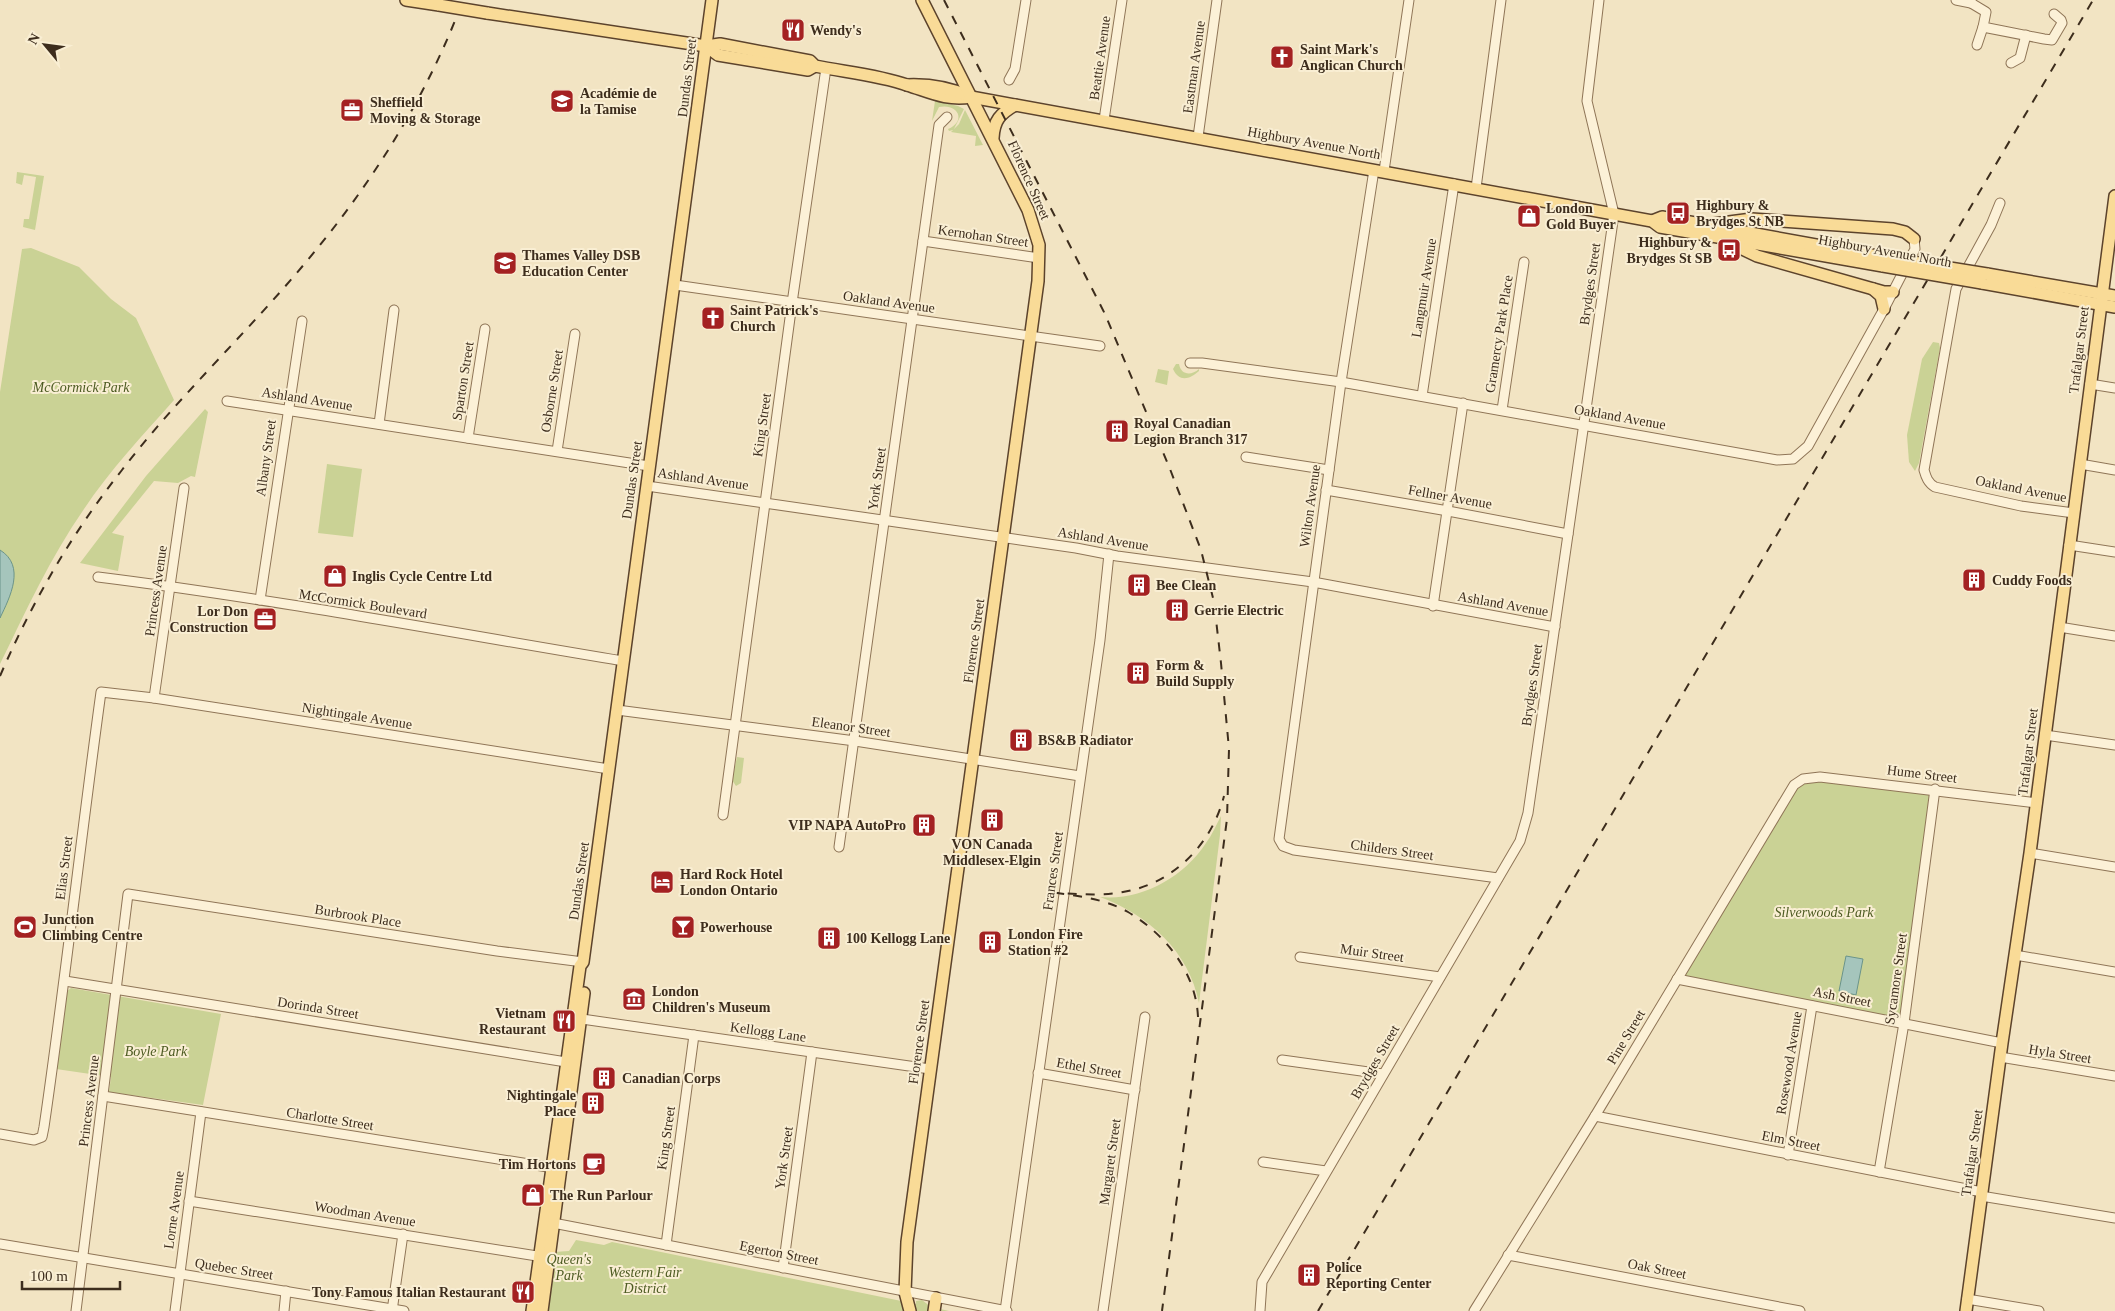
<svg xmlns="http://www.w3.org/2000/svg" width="2115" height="1311" font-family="Georgia,serif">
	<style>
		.green { fill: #cad295 }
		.water { fill: #a5c5bc; stroke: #6b948a }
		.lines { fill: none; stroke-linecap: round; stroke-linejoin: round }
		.minor-casing { stroke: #8f7557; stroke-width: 11 }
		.major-casing { stroke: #5c432c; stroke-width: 14 }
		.minor { stroke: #fcf1d7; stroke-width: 9 }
		.major { stroke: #f9db97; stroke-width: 11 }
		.rail { stroke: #3d2d1d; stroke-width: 2; stroke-dasharray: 9 9; stroke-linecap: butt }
		.major-bridge-casing { stroke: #5c432c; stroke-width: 14; stroke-linecap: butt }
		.major-bridge { stroke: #f9db97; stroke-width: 11 }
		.labels { text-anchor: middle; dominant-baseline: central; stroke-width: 4; stroke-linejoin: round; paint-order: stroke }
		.poi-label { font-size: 14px; font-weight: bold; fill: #3d2d1d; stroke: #f9eed3; text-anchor: start }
		.street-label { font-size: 14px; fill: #3d2d1d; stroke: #f9eed3 }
		.park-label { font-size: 14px; font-style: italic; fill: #4d5b22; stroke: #f9eed3 }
	</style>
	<rect width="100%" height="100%" fill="#f2e4c3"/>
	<g class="green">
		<path d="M935,101l23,5 6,3 -10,20 5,-5 6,-14 18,35 -8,1 1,-10 -25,-4 2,-2 -4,1 -1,-2c19,-8 10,-26 -9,-22l-7,14z"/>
		<path d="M17,172l27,4 -9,54 -12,-3 1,-8h5l7,-42 -12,-2 -2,10 -6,-2z"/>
		<path d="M31,248l48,19 32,32 25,19 38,82c-31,35 -64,70 -90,109 -34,49 -58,102 -84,155v-272l22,-143z"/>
		<path d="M1933,342l6,1 1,5 -21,115 -4,8 -6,-9 -2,-27 15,-76z"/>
		<path d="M1176,364h3c2,11 12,12 20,5v2c-10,9 -20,11 -26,-2z"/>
		<path d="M1158,369l11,2 -2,14 -12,-3z"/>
		<path d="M205,409l3,3 -13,65 -4,-1 -13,7 -24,-2 -42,52 12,3 -6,35 -38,-8 66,-87z"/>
		<path d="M327,464l35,5 -9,68 -35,-4z"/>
		<path d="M737,757l7,1 -3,25 -5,3 -4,-6z"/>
		<path d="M1822,777l113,12 -34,229 -222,-40 116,-188 11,-8z"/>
		<path d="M1221,816l-1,19 -21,168c-10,-52 -51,-88 -99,-106 41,4 83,-19 106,-54 6,-8 10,-18 15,-27z"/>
		<path d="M71,988l150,26 -18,91 -94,-13 2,-15 -55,-8 9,-76z"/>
		<path d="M576,1240l28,5 8,-3 304,62v-3l6,-1 9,7 18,4h-403l8,-59 15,-1z"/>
	</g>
	<g class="water">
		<path d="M0,550c26,16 10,47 0,68z"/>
		<path d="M1846,956l17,3 -7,36 -17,-4z"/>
	</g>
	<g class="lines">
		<g class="minor-casing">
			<g id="minor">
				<path d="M1956,0l15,3v-3"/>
				<path d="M1971,3l15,9 -3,15 61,12 8,1 10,-17 -1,-3 -7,-6"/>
				<path d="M1977,45l6,-18"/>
				<path d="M2011,63l9,-5 6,-23"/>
				<path d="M1009,80l6,-11 11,-69"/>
				<path d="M1104,120l18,-120"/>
				<path d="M1198,137l19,-137"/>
				<path d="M1374,170l-33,212 -62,457 4,7 11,4 204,28"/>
				<path d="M1384,171l25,-171"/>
				<path d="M1476,188l25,-188"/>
				<path d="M2000,203l-9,22 -35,64 -32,181c2,7 4,13 11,17l86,19 53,7"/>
				<path d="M923,241l116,17"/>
				<path d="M675,285l425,61"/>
				<path d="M1190,363h12l139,19 436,78 16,-1 15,-13 76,-137 31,-60 -1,-10"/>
				<path d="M2090,384l25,4"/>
				<path d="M1422,396l32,-212"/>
				<path d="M227,401l422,65"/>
				<path d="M1502,410l22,-148"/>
				<path d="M379,424l15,-114"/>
				<path d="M468,438l17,-109"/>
				<path d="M557,451l18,-117"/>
				<path d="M1246,457l83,13"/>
				<path d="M2080,464l35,6"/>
				<path d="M647,486l429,62 41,8 196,26 242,45"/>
				<path d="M1326,490l122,21 120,23"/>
				<path d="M2069,545l46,7"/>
				<path d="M98,577c176,22 350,55 525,84"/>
				<path d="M260,600l42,-279"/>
				<path d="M1433,606l30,-203"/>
				<path d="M2059,627l56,9"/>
				<path d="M154,698l30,-210"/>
				<path d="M617,710l238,31 225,35"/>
				<path d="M2045,735l70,10"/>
				<path d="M723,815l69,-512 34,-235"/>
				<path d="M839,847l100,-722 8,-8"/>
				<path d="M2030,853l85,14"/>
				<path d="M2015,955l100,17"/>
				<path d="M1300,957l140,20"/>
				<path d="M1677,979l325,64"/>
				<path d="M65,981l501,81"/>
				<path d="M575,1018l355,51"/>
				<path d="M2000,1057l115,19"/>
				<path d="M1282,1060l101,14"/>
				<path d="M1038,1073l97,17"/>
				<path d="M103,1096l451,72"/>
				<path d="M1595,1116l387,76"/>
				<path d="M0,1134l34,6 8,-3 2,-10c21,-144 37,-290 57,-435l53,6 455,71"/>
				<path d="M1788,1155l24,-149"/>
				<path d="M1263,1162l63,9"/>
				<path d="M1879,1172l25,-149 31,-234"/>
				<path d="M1981,1196l134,22"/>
				<path d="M189,1201l348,55"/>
				<path d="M548,1222l459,89"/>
				<path d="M0,1244l404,67"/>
				<path d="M666,1245l28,-210"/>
				<path d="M1508,1255l292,56"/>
				<path d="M783,1268l29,-216"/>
				<path d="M1967,1299l72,12"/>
				<path d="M76,1311l52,-417 369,57 86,11"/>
				<path d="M175,1311l26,-199"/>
				<path d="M284,1311l2,-20"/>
				<path d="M392,1311l11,-77"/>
				<path d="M1005,1311l95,-671 9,-86"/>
				<path d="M1103,1311l42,-294"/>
				<path d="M1260,1311l2,-29 258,-441 8,-28 86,-599 -27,-113 12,-101"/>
				<path d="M1474,1311l121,-195 199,-331 9,-6 17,-2 217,26"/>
			</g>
		</g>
		<g class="major-casing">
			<g id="major">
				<path d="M406,0l33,5"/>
				<path d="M487,13l219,33 14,-2 90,17 5,5c30,6 64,9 92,19 23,7 39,16 64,12"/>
				<path d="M706,46l12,9 90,15 7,-4"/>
				<path d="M907,85c23,-1 42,2 64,12l681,124 8,6 223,39"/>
				<path d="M993,138c1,-18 7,-24 22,-33"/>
				<path d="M1652,221l10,-4 226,41"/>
				<path d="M1714,224l38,-5 141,10 12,3 9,7"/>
				<path d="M1732,244l25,12 127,36h9"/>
				<path d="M1987,274l128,22"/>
				<path d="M1982,283l133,24"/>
				<path d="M1873,289l8,7 3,13"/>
				<path d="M532,1311c17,-115 32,-230 48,-345l3,-4 129,-962"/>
				<path d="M542,1311l42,-318"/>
				<path d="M910,1311l-5,-19 2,-50 131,-961 1,-36 -11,-35 -106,-210"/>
				<path d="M934,1311l2,-13"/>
				<path d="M1966,1311l36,-268 28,-190 85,-657"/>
			</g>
		</g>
		<use href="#minor" class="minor"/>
		<use href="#major" class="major"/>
		<g class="rail">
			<path d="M944,0l161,314 65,155 31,81 13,52 7,61 8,86 -2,70 -65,492"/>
			<path d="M0,676c32,-74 72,-143 122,-206 56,-73 125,-137 184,-208 65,-77 122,-167 157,-262"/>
			<path d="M1198,1017c-2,-45 -33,-83 -70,-105 -21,-12 -47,-16 -71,-19 22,1 44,3 66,-1 50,-8 89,-48 101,-96"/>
			<path d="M1318,1311l775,-1311"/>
		</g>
		<g class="major-bridge-casing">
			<g id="major-bridge">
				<path d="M439,5l48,8"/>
				<path d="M1888,258l99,16"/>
				<path d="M1883,266l99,17"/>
			</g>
		</g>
		<use href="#major-bridge" class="major-bridge"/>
	</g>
	<defs>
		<g id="restaurant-square" transform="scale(1.25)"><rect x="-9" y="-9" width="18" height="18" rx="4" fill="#a42122" stroke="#f9eed3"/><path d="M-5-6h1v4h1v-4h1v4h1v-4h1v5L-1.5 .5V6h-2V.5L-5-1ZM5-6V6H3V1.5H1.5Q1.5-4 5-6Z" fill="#fff"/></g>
		<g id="church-square" transform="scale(1.25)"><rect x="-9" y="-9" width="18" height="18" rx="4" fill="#a42122" stroke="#f9eed3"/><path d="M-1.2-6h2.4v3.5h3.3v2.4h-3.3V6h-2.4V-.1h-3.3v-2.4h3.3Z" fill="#fff"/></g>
		<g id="school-square" transform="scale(1.25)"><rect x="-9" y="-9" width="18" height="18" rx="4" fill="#a42122" stroke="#f9eed3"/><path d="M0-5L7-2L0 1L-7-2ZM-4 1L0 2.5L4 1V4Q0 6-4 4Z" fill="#fff"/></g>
		<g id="office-square" transform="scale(1.25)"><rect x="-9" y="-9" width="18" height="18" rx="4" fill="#a42122" stroke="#f9eed3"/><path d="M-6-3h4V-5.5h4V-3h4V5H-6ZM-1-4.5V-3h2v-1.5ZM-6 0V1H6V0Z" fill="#fff"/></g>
		<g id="bus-square" transform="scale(1.25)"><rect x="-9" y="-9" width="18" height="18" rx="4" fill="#a42122" stroke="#f9eed3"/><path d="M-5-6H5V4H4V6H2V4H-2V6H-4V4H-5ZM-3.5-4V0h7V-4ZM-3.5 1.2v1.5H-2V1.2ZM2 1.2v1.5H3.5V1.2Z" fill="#fff"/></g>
		<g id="shop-square" transform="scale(1.25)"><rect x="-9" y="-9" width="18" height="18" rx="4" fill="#a42122" stroke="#f9eed3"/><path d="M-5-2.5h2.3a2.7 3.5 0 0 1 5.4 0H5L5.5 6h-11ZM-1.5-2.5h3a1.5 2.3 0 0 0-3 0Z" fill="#fff"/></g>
		<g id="building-square" transform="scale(1.25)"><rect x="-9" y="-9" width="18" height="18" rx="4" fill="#a42122" stroke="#f9eed3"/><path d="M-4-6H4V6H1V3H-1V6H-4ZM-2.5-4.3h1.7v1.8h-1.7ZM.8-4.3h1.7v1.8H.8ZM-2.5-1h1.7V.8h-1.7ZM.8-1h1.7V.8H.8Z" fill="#fff"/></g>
		<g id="hotel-square" transform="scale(1.25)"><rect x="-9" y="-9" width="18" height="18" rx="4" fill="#a42122" stroke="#f9eed3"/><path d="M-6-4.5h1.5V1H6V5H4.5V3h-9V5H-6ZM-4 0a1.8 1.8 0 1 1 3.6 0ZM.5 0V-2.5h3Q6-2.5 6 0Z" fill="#fff"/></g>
		<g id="stadium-square" transform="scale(1.25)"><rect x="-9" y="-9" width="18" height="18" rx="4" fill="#a42122" stroke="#f9eed3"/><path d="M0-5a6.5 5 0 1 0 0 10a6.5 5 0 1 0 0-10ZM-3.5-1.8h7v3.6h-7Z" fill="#fff"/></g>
		<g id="bar-square" transform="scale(1.25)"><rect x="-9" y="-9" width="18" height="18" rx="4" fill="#a42122" stroke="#f9eed3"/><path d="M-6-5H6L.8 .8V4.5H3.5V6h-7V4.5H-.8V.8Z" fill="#fff"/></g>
		<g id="museum-square" transform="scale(1.25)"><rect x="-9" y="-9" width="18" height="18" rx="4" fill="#a42122" stroke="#f9eed3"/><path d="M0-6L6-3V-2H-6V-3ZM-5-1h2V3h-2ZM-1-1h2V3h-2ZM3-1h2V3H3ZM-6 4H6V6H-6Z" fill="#fff"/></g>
		<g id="cafe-square" transform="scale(1.25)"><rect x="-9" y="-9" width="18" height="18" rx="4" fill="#a42122" stroke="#f9eed3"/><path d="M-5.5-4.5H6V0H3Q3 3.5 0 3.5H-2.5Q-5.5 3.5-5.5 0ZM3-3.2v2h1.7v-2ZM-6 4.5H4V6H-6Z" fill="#fff"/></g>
	</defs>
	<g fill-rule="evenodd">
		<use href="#restaurant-square" x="793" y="30"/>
		<use href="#church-square" x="1282" y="57"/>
		<use href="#school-square" x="562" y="101"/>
		<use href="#office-square" x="352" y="110"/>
		<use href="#bus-square" x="1678" y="213"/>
		<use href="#shop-square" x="1529" y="216"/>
		<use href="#bus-square" x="1729" y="250"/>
		<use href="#school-square" x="505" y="263"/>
		<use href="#church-square" x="713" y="318"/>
		<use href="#building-square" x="1117" y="431"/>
		<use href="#shop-square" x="335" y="576"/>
		<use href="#building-square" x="1974" y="580"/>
		<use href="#building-square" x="1139" y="585"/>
		<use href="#building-square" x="1177" y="610"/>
		<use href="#office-square" x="265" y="619"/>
		<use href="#building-square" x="1138" y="673"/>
		<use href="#building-square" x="1021" y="740"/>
		<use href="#building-square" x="992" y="820"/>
		<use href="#building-square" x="924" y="825"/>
		<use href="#hotel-square" x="662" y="882"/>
		<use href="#stadium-square" x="25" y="927"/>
		<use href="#bar-square" x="683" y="927"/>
		<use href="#building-square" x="829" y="938"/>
		<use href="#building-square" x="990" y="942"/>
		<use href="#museum-square" x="634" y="999"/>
		<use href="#restaurant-square" x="564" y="1021"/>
		<use href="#building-square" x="604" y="1078"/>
		<use href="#building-square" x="593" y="1103"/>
		<use href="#cafe-square" x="594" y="1164"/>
		<use href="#shop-square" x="533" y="1195"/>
		<use href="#building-square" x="1309" y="1275"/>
		<use href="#restaurant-square" x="523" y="1292"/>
	</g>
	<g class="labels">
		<g class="poi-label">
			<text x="810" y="30">Wendy's</text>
			<text x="1300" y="49">Saint Mark's<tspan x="1300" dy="16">Anglican Church</tspan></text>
			<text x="580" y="93">Académie de<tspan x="580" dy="16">la Tamise</tspan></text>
			<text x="370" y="102">Sheffield<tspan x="370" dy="16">Moving &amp; Storage</tspan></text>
			<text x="1696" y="205">Highbury &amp;<tspan x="1696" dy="16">Brydges St NB</tspan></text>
			<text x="1546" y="208">London<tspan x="1546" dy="16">Gold Buyer</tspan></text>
			<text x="1712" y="242" text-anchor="end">Highbury &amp;<tspan x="1712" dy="16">Brydges St SB</tspan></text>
			<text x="522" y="255">Thames Valley DSB<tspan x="522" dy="16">Education Center</tspan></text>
			<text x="730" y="310">Saint Patrick's<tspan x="730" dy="16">Church</tspan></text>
			<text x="1134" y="423">Royal Canadian<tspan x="1134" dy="16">Legion Branch 317</tspan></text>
			<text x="352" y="576">Inglis Cycle Centre Ltd</text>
			<text x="1992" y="580">Cuddy Foods</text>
			<text x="1156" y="585">Bee Clean</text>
			<text x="1194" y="610">Gerrie Electric</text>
			<text x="248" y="611" text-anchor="end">Lor Don<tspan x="248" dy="16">Construction</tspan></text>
			<text x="1156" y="665">Form &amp;<tspan x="1156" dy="16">Build Supply</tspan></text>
			<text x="1038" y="740">BS&amp;B Radiator</text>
			<text x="906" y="825" text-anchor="end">VIP NAPA AutoPro</text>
			<text x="992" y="844" text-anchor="middle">VON Canada<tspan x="992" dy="16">Middlesex-Elgin</tspan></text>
			<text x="680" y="874">Hard Rock Hotel<tspan x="680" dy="16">London Ontario</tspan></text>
			<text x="42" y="919">Junction<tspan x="42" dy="16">Climbing Centre</tspan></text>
			<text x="700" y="927">Powerhouse</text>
			<text x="1008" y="934">London Fire<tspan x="1008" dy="16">Station #2</tspan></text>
			<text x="846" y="938">100 Kellogg Lane</text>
			<text x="652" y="991">London<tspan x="652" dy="16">Children's Museum</tspan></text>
			<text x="546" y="1013" text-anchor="end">Vietnam<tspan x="546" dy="16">Restaurant</tspan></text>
			<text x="622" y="1078">Canadian Corps</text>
			<text x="576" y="1095" text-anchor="end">Nightingale<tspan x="576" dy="16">Place</tspan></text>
			<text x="576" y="1164" text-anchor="end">Tim Hortons</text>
			<text x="550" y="1195">The Run Parlour</text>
			<text x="1326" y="1267">Police<tspan x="1326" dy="16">Reporting Center</tspan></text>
			<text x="506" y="1292" text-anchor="end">Tony Famous Italian Restaurant</text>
		</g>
		<g class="street-label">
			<text transform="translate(1100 58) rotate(-82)">Beattie Avenue</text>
			<text transform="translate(1194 67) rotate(-82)">Eastman Avenue</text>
			<text transform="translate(687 78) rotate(-83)">Dundas Street</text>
			<text transform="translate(1314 143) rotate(10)">Highbury Avenue North</text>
			<text transform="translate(1029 180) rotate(66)">Florence Street</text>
			<text transform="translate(983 236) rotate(8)">Kernohan Street</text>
			<text transform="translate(1885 251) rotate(10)">Highbury Avenue North</text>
			<text transform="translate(1590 284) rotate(-82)">Brydges Street</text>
			<text transform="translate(1424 288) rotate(-81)">Langmuir Avenue</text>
			<text transform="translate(889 302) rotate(8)">Oakland Avenue</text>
			<text transform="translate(1499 334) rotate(-81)">Gramercy Park Place</text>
			<text transform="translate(2079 350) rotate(-83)">Trafalgar Street</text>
			<text transform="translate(463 381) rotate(-81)">Sparton Street</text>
			<text transform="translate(552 391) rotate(-81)">Osborne Street</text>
			<text transform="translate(307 399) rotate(9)">Ashland Avenue</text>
			<text transform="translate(1620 417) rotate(10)">Oakland Avenue</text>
			<text transform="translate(762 425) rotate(-82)">King Street</text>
			<text transform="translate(266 458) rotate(-82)">Albany Street</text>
			<text transform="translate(703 479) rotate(8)">Ashland Avenue</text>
			<text transform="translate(877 479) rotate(-82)">York Street</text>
			<text transform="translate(632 480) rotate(-82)">Dundas Street</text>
			<text transform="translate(2021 489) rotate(11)">Oakland Avenue</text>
			<text transform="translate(1450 497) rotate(10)">Fellner Avenue</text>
			<text transform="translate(1310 506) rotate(-82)">Wilton Avenue</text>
			<text transform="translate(1103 539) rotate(9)">Ashland Avenue</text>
			<text transform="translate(156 591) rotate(-82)">Princess Avenue</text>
			<text transform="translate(363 604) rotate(9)">McCormick Boulevard</text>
			<text transform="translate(1503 604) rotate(10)">Ashland Avenue</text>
			<text transform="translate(974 641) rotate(-82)">Florence Street</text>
			<text transform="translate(1532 685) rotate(-82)">Brydges Street</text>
			<text transform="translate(357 716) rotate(9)">Nightingale Avenue</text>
			<text transform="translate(851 727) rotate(8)">Eleanor Street</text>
			<text transform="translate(2028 752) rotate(-83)">Trafalgar Street</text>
			<text transform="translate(1922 774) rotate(7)">Hume Street</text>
			<text transform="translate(1392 850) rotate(8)">Childers Street</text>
			<text transform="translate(64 868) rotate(-83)">Elias Street</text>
			<text transform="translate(1053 871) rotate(-82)">Frances Street</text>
			<text transform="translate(579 881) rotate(-82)">Dundas Street</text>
			<text transform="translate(358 916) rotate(9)">Burbrook Place</text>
			<text transform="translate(1372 953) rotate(8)">Muir Street</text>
			<text transform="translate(1896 979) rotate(-82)">Sycamore Street</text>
			<text transform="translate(1842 997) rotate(11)">Ash Street</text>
			<text transform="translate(318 1008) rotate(9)">Dorinda Street</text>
			<text transform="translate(768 1032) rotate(8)">Kellogg Lane</text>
			<text transform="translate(1626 1037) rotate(-59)">Pine Street</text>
			<text transform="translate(919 1042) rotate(-82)">Florence Street</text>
			<text transform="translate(2060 1054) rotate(9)">Hyla Street</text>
			<text transform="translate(1375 1062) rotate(-60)">Brydges Street</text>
			<text transform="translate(1789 1063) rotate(-81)">Rosewood Avenue</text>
			<text transform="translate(1089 1068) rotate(10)">Ethel Street</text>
			<text transform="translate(89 1101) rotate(-83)">Princess Avenue</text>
			<text transform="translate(330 1119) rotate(9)">Charlotte Street</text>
			<text transform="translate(666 1138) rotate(-82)">King Street</text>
			<text transform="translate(1791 1141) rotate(11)">Elm Street</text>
			<text transform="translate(1972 1153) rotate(-82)">Trafalgar Street</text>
			<text transform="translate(784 1158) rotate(-82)">York Street</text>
			<text transform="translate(1110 1162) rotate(-82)">Margaret Street</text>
			<text transform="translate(174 1210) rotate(-82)">Lorne Avenue</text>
			<text transform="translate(365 1214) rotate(9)">Woodman Avenue</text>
			<text transform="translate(779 1253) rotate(11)">Egerton Street</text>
			<text transform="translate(234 1269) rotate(9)">Quebec Street</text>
			<text transform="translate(1657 1269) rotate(11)">Oak Street</text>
		</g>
		<g class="park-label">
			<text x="81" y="387">McCormick Park</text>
			<text x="1824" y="912">Silverwoods Park</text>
			<text x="156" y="1051">Boyle Park</text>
			<text x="569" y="1259">Queen's<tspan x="569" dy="16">Park</tspan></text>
			<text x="645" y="1272">Western Fair<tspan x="645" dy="16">District</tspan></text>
		</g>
	</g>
	<g transform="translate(45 45) rotate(299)" stroke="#f9eed3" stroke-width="4" paint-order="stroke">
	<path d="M0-4L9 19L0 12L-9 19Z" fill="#3d2d1d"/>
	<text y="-8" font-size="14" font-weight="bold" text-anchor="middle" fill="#3d2d1d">N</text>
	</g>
	<path d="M22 1281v8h98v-8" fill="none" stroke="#3d2d1d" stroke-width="2.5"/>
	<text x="30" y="1281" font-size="15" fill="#3d2d1d" stroke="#f9eed3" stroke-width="4" paint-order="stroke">100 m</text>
</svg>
